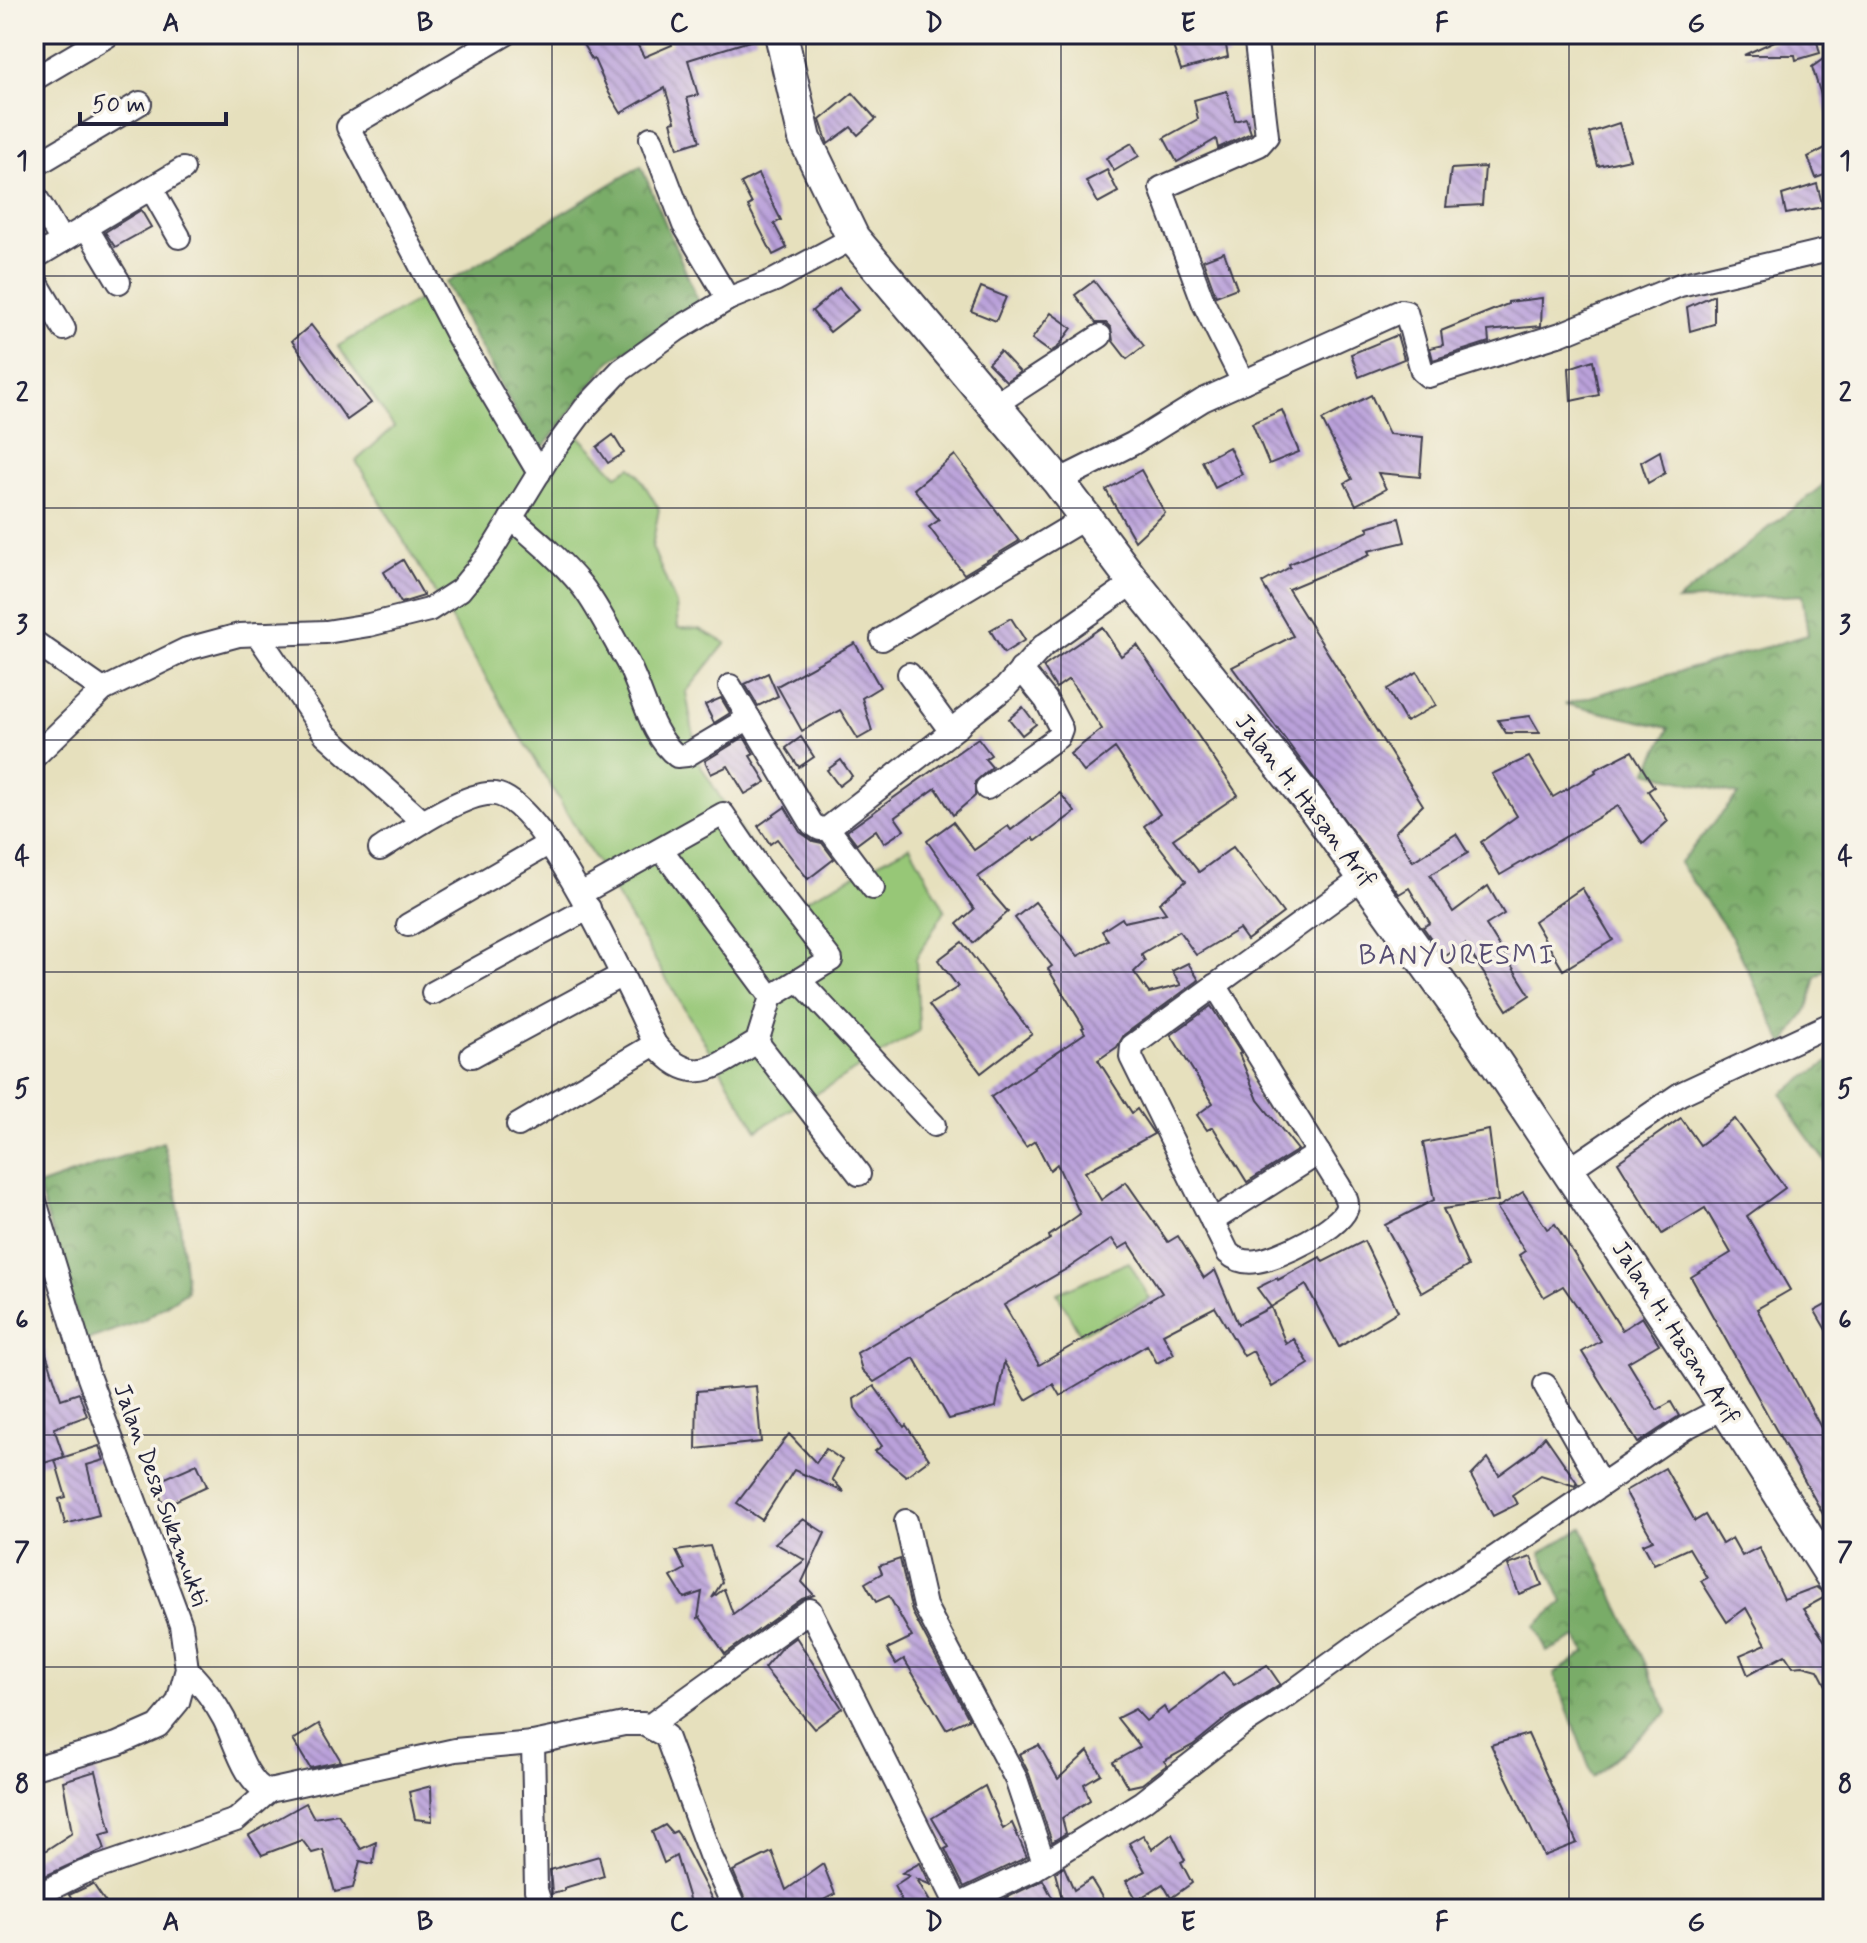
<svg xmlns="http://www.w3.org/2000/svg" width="1867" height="1943" font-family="Mynerve,sans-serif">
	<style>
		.grass { fill: #97c777; stroke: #5c7459; stroke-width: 2 }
		.forest { fill: url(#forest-crowns); stroke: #4e6752; stroke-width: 2 }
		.building { fill: url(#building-back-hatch); fill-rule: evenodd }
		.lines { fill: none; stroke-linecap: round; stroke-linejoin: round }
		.street-casing { stroke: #3f3e4e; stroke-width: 26 }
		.secondary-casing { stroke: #3f3e4e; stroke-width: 36 }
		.street { stroke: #fff; stroke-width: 22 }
		.secondary { stroke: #fff; stroke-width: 32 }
		.grid { fill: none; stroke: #22223b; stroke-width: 2; stroke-opacity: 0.55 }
		.labels { text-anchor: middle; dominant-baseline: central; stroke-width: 7; stroke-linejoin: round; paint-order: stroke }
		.street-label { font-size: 24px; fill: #22223b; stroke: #f7f3e8 }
		.quarter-label { font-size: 28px; letter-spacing: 2px; fill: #574e73; stroke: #f7f3e8 }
		.neatline { fill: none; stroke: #22223b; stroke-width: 3 }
		.grid-label { font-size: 26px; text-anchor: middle; font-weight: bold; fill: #22223b }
	</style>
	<defs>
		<pattern id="forest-crowns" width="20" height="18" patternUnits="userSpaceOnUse" patternTransform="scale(2)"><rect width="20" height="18" fill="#79ac68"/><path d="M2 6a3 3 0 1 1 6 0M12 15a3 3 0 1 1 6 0" fill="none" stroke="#638c57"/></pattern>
		<pattern id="building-back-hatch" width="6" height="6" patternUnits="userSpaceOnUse" patternTransform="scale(2)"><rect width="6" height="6" fill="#baa1da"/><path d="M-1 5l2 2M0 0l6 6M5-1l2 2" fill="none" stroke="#9783b2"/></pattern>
	</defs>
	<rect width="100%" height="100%" fill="#f7f3e8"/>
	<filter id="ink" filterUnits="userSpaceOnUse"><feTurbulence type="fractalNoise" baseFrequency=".0125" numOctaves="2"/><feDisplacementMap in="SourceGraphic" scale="16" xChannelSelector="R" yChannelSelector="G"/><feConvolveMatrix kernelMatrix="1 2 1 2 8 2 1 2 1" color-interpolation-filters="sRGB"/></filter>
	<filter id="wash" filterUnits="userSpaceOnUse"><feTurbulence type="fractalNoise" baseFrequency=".006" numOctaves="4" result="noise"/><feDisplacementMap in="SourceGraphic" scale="32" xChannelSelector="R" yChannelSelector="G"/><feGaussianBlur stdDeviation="1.8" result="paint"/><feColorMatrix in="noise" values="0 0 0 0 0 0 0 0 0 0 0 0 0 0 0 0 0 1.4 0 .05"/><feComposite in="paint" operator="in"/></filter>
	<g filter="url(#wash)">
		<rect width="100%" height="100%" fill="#e6e0bd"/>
		<g class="grass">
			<path d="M429,294l117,187 32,-46 39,40 14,-8 7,7 21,35 -7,38 24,57 2,24 21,1 27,14 -40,49 12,69 48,79 58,61 106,-55 35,64 -29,49 3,72 -162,99 -401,-669 38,-34 -56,-81z"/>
			<path d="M1129,1262l21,37 -70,35 -23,-41z"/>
		</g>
		<g class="forest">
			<path d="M641,166l59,139 -90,56 -72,93 -92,-171z"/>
			<path d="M1833,477v486l-17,14 -8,31 -24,37 -52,-108 -53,-74 59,-68 -91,-23 22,-44 -104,-24 243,-69 -6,-40 -125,6z"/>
			<path d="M1833,1059v113l-37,-51 -14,-28z"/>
			<path d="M163,1142l14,52 10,97 -44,29 -59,21 -46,-155z"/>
			<path d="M1582,1528l86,184 -75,65 -39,-103 32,-22 -10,-15 -29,15 -12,-26 28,-24 -22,-49z"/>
		</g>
		<g id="blocks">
			<g class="building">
				<path d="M577,34h55l12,23 28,-12 -3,-11h86l1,5 -68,21 10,35 -11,3 13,43 -22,7 -7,-26 4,-1 -10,-33 -44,25 -12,-20 -15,-34 -2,1z"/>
				<path d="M1169,34h55l4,23 -47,13z"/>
				<path d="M1790,34h25l5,19 -24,7 -1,-5h-51z"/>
				<path d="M1833,52v71h-3l-18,-56z"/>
				<path d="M1227,91l8,30 11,-3 5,15 -33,15 -2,-9 -39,23 -13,-24 34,-19 -4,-19z"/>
				<path d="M853,93l23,26 -18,16 -7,-8 -23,17 -8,-24z"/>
				<path d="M1619,123l11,36 -32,7 -9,-33z"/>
				<path d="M1132,143l7,13 -25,15 -8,-13z"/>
				<path d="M1833,144v28l-17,6 -8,-21z"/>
				<path d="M1485,167l-3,38 -36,2 5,-38z"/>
				<path d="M1107,170l11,22 -20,11 -12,-22z"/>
				<path d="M758,174l23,46 -7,4 13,24 -14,7 -25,-49 4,-2 -11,-21z"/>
				<path d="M1817,184l6,23 -37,7 -4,-19z"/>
				<path d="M141,210l10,17 -36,20 -10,-15z"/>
				<path d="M1224,252l13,36 -21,8 -13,-36z"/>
				<path d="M1094,281l50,65 -17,13 -14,-18 -2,-13 -5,-5h-10l-21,-28z"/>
				<path d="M981,287l25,10 -10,24 -25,-10z"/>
				<path d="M839,288l19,22 -28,22 -18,-21z"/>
				<path d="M1714,295v29l-24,7 -3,-24z"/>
				<path d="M1542,298l-1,28 -53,5 1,11 -56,18 -3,-12 13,-3 -2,-14 67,-27v-2z"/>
				<path d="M1051,313l21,15 -14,19 -8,5 -18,-13z"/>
				<path d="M311,325l60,78 -24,17 -55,-79z"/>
				<path d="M1397,335l7,24 -45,18 -8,-23z"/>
				<path d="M1000,351l20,21 -14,9 -18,-18z"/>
				<path d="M1593,360l6,35 -28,6 -2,-33z"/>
				<path d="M1371,395l18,39 34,3 -3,40 -42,-4 8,16 -30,16 -11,-22 7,-4 -30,-59z"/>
				<path d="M1282,410l17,42 -30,12 -17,-41z"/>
				<path d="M613,435l11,18 -16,10 -11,-16z"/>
				<path d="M1229,447l13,27 -27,14 -13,-27z"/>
				<path d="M1660,451l5,22 -17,10 -7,-21z"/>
				<path d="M955,455l64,86 -55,33 -35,-47 10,-7 -25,-31z"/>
				<path d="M1141,470l24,43 -30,28 -29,-51z"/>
				<path d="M1399,518l6,24 -37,9 2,4 -82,34 135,216 -28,27 18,29 43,-27 12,19 -38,22 23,37 35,-26 16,28 -18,11 44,70 -23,15 -42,-66 -21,13 -21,-30 7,-4 -21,-35 -10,6 -167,-227 61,-31 -31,-53 28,-16 -1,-3 80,-33 -2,-4z"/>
				<path d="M403,560l21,36 -23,7 -17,-31z"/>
				<path d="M1011,618l14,22 -21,13 -14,-23z"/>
				<path d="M1102,627l19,29 16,-11 101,150 -65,44 26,33 34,-25 50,66 -36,27 -8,-11 -43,26 -17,-24 -38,23 4,7 -11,11 15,21 32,-8 -9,-14 16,-8 11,17 -75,55 -7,12 -19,13 34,53 5,-4 17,25 -69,38 16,28 25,-18 42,60 10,-6 26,42 11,-8 23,54 33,-17 15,37 8,-5 15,25 -37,23 -19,-36 -9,5 -29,-49 -52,27 11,20 -17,9 -10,-18 -87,51 -7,-12 -27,16 -22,-38 -8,45 -47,12 -35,-61 -40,24 -12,-12 -5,-17 193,-114 -1,-3 31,-22 -23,-50 -7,6 -15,-29 -9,6 -35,-50 94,-64 -3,-5 2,-1 -36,-58 4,-3 -37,-48 20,-16 43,54 30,-16 -6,-9 20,-13 2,4 42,-9 -7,-10 27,-22 -42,-55 16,-12 -45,-66 -31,24 -14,-18 32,-25 -33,-50 -13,9 -13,-21zM1112,1239l7,10 10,-6 33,50 -123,72 -35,-60 66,-38z"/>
				<path d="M855,643l25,44 -18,11 10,33 -14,8 -18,-29 -38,21 -25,-45z"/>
				<path d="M1417,672l19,33 -30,17 -19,-33z"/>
				<path d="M768,673l10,23 -20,10 -13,-22z"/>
				<path d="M721,698l9,15 -16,10 -9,-18z"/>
				<path d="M1023,707l13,17 -14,11 -13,-16z"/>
				<path d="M1530,716l10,17h-34l-8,-13z"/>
				<path d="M744,737l10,17 -4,2 16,26 -21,12 -17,-28 -17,8 -6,-13z"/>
				<path d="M801,737l13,20 -15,10 -13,-19z"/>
				<path d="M978,738l13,17 -6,4 7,8 -17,15v14l-22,19 -17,-27 -41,29 9,13 -20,13 -8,-13 -19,14 -10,-13z"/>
				<path d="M1632,751l22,36 -6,4 20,30 -25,23 -25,-38 -118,69 -19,-33 36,-26 -25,-42 37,-17 24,40 43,-25 -1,-2z"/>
				<path d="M841,760l11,16 -13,10 -12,-16z"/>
				<path d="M1060,793l15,19 -39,29 -3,-3 -55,39 30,35 -35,31 -16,-19 17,-15 -47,-68 26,-19 21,28 34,-24 3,4z"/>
				<path d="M785,807l15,25 13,9 9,2 12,16 -26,20 -31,-40 -7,5 -12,-18z"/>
				<path d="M1582,888l31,52 -50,30 -29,-49z"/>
				<path d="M962,942l70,92 -51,39 -52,-68 29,-18 -20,-27z"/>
				<path d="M1211,1006l30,47 -2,1 19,46 40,50 -51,32 -34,-55 -6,3 -10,-15 16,-12 -42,-68z"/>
				<path d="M1681,1118l19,27 35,-26 50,69 -38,28 43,74 -33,19 76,141v82l-142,-255 40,-24 -26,-45 -43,26 -44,-72z"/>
				<path d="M1489,1130l9,71 -55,8 25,57 -46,27 -37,-68 49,-25 -11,-57z"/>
				<path d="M1523,1192l24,37 8,-5 67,106 20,-13 17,27 -31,18 29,48 14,-8 8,14 -41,27 -56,-91 19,-11 -38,-55 -19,11 -25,-42 6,-4 -28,-43z"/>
				<path d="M1364,1241l34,70 -59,36 -33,-62 -35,22 -14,-19 20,-10 1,2 42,-23 3,5z"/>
				<path d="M1833,1301v41l-18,-31z"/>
				<path d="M34,1326h3l24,73 18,-6 8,23 -33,12 10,29 -30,9v-17l4,-2 -4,-13z"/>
				<path d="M756,1386l5,56 -65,7 1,-58z"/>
				<path d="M874,1386l30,41 2,-2 23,34 -23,17 -31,-25 7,-5 -27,-38 -1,-9z"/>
				<path d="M789,1434l27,29 10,-14 16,11 -10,19 12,13 -50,-22 -32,50 -25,-17z"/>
				<path d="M1545,1436l33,48 -3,2 -34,-11 -29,20 5,9 -24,12 -22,-40 17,-18 11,17 33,-24z"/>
				<path d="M99,1446l5,14 -17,5 12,50 -34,9 -6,-25 7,-2 -11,-37z"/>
				<path d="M197,1464l10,22 -43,20 -10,-23z"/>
				<path d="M1665,1468l30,53 10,-6 17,29 10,-6 10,18 17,-9 25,52 32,-12 11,9 -24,13 30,44v46l-15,-29 -15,-4 -10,1 -8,-12 -37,20 -8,-20 26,-11 -20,-36 -19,14 -26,-41 6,-3 -18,-30 -35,16 -11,-20 10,-4 -28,-49z"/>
				<path d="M803,1519l22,14 -23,49 12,13 -12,4 -77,55 -25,-37 -2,1 4,-26 -18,6 -13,-21 14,-8 -9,-18 34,-5 12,36 -10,16 12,-9 9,25 72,-54 -30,-17z"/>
				<path d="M1531,1557l11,28 -23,9 -11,-29z"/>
				<path d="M900,1559l12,53 57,107 -23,10 -42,-70 -8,5 -9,-15 25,-12 -23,-41 -13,6 -11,-19 17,-10 -3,-7z"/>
				<path d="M796,1637l46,71 -28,21 -50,-61 17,-20z"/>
				<path d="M1267,1665l13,19 -55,35 -32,26 -29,16 3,4 -25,19 -14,3 -15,-25 27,-15 -23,-29 18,-9 11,12 18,-14 4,7 55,-42 11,13z"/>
				<path d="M319,1724l22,37 -31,7 -17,-28z"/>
				<path d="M1528,1734l49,109 -33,13 -53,-111z"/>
				<path d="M1039,1745l19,34 30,-28 13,23 -17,10 6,16 -28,18 4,15 -14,9 -23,-68 -10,-20z"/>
				<path d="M96,1771l15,61 -11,3 5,14 -71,32v-23l38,-25 -9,-52z"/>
				<path d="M431,1786l1,35 -17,-2 -6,-27z"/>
				<path d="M985,1786l18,43 9,-6 15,34 -63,30 -19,-38 4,-2 -17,-29z"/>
				<path d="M306,1803l8,15 24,-4 23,35 15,-7 -3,22 -13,-3 -7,27 -18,4 -12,-42 -11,3 -10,-13 -40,15 -13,-20z"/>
				<path d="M665,1825l7,8 4,-2 3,4 38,74h-25l-16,-53 -12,7 -12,-31z"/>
				<path d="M1172,1834l13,26 -4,2 11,21 -21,15 -8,-14 -26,16 -11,-19 19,-10 -16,-28 14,-8 9,14z"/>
				<path d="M772,1852l14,38 37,-26 12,30 -28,15h-58l-16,-38z"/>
				<path d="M599,1856l5,20 -40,12v3l-12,3 -2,-24z"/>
				<path d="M920,1863l11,22 -14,-6 17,30h-28l-12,-23 15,-10 -7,-3z"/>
				<path d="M1064,1867l10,23 17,-11 18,30h-44l-10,-36z"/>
				<path d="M1043,1880l15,29h-47l-5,-11z"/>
				<path d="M93,1884l17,25h-32l-9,-14z"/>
			</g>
		</g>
	</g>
	<g filter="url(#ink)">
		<use href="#blocks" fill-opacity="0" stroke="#3f3e4e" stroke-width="2"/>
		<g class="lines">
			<g class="street-casing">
				<g id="street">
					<path d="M506,34l-158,93 109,208 82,138"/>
					<path d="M34,79l73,-43"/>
					<path d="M651,138l33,87 44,74"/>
					<path d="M34,166l106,-63"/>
					<path d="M151,188l28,49"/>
					<path d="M34,194l28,47"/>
					<path d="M86,227l33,55"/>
					<path d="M34,258l149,-89"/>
					<path d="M34,278l30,51"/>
					<path d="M1243,382l-39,-78 -43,-116 98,-43 8,-9 -12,-102"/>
					<path d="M994,405l106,-69"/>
					<path d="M1058,481l74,-37 71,-44 198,-89 5,1 16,59 6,5 133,-42 119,-49 153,-36"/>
					<path d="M511,518c26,22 50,42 71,68 17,22 30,50 44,74 17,30 24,76 51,96l10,-1 62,-37"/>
					<path d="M257,634l68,100 98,88"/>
					<path d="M882,639l203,-121"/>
					<path d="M34,642l69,48"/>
					<path d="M909,674l38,52 8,1 50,-39 38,-42 91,-64"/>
					<path d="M730,686l82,138 8,5 8,-1 132,-103"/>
					<path d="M34,757l69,-67 84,-41 52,-14 87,-3 43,-7 60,-15 31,-20 28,-34 60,-98 37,-50 36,-38 57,-41 50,-30 47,-19 78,-42"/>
					<path d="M987,788l71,-51 3,-8 -15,-29 -25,-31"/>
					<path d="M828,828l45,60"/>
					<path d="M380,849c24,-15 87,-59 115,-55 51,7 137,202 160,250 38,46 60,23 102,-2l14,-45"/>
					<path d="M582,893l141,-79 36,53 72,93 -60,37 -110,-148"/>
					<path d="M408,925l140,-81"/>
					<path d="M799,980l135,145"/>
					<path d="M1215,985l123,199c4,7 10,15 9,23 -5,21 -70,52 -90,54 -11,2 -20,0 -29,-8l-97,-196 1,-11 232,-169"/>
					<path d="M433,993l156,-85"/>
					<path d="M757,1042l102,132"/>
					<path d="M472,1056l150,-81"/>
					<path d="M518,1125l137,-81"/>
					<path d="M1567,1171l113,-77 153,-71"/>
					<path d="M34,1198l55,180 92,247 6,44 -9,33 -20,24 -41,18 -83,24"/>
					<path d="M1212,1221l107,-68"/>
					<path d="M1545,1385l56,99"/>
					<path d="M906,1521l19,85 91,173 28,84"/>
					<path d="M187,1669c14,15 27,31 37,50 10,19 22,67 45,72l186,-41 78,-7 91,-19h19l23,12 44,119 25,54"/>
					<path d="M649,1726l161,-116 147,295"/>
					<path d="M533,1743l3,147 6,19"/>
					<path d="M34,1897l48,-24 154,-53 33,-29"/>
					<path d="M950,1909l83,-39 109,-68 98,-76 48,-31 73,-53 63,-42 70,-42 191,-130 40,-21"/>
				</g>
			</g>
			<g class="secondary-casing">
				<path id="secondary" d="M781,34l24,105 48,99 205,243 76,101 179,224 169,236 243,365 108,171"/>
			</g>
			<use href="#street" class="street"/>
			<use href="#secondary" class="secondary"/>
		</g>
	</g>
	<path class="grid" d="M298,34v1875M552,34v1875M806,34v1875M1061,34v1875M1315,34v1875M1569,34v1875M34,276h1799M34,508h1799M34,740h1799M34,972h1799M34,1203h1799M34,1435h1799M34,1667h1799"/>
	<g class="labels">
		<g class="street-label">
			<text transform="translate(1305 801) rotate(52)">Jalan H. Hasan Arif</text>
			<text transform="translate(1675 1333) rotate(57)">Jalan H. Hasan Arif</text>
			<text transform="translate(160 1495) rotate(70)">Jalan Desa Sukamukti</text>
		</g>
		<g class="quarter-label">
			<text x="1457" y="956">BANYURESMI</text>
		</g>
	</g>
	<rect width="1867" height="1943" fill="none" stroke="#f7f3e8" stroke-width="88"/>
	<path d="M80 112v12h146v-12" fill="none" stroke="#22223b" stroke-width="4"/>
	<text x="92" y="112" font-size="24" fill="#22223b" stroke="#f7f3e8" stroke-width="6" paint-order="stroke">50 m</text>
	<rect x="44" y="44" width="1779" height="1855" class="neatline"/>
	<g class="grid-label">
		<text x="171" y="31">A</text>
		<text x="425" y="31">B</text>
		<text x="679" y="31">C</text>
		<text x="934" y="31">D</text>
		<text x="1188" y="31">E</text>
		<text x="1442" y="31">F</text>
		<text x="1696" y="31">G</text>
		<text x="22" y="169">1</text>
		<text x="1845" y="169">1</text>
		<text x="22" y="401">2</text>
		<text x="1845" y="401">2</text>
		<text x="22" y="633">3</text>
		<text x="1845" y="633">3</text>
		<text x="22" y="865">4</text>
		<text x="1845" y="865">4</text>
		<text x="22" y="1097">5</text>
		<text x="1845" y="1097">5</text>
		<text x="22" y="1328">6</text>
		<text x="1845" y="1328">6</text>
		<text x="22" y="1560">7</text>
		<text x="1845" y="1560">7</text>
		<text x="22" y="1792">8</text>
		<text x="1845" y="1792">8</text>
		<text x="171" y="1930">A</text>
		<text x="425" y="1930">B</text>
		<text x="679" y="1930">C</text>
		<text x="934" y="1930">D</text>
		<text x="1188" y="1930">E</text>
		<text x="1442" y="1930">F</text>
		<text x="1696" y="1930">G</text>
	</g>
</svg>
